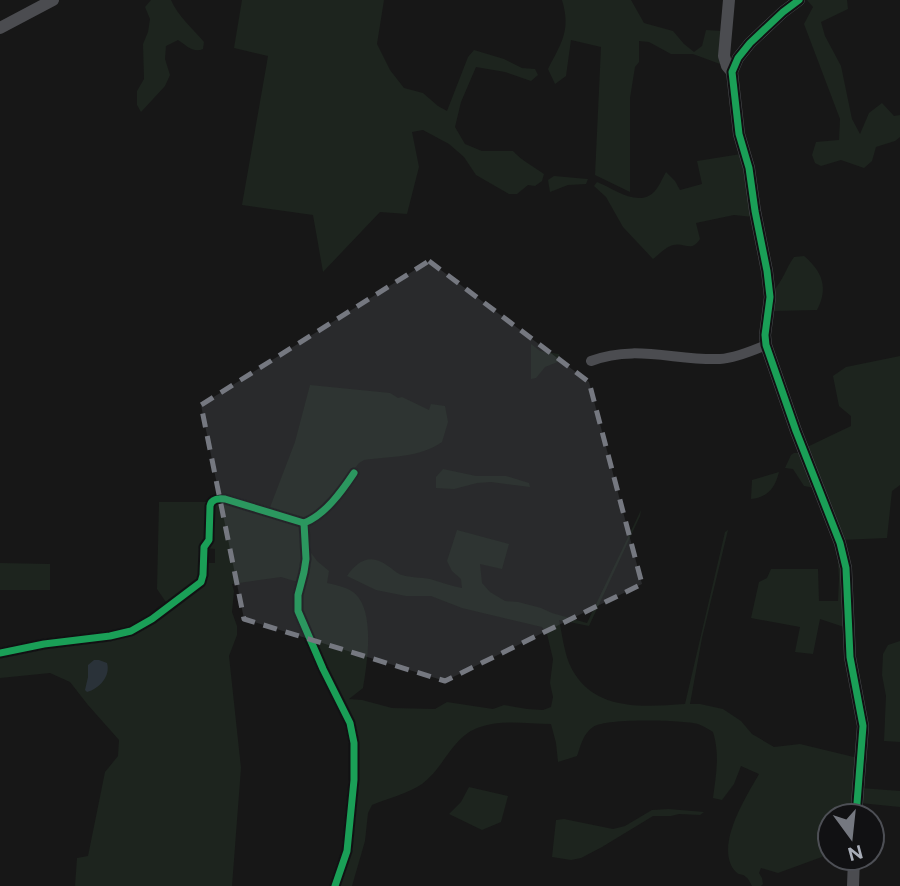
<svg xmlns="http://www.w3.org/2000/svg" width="900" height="886" font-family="Figtree,sans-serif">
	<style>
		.green { fill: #1d241e }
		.water { fill: #2a3239 }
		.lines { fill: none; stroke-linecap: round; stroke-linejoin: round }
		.minor { stroke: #4b4c50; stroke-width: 10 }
		.tertiary { stroke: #4b4c50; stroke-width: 12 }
		.cycleway-casing { stroke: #111113; stroke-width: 11 }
		.cycleway { stroke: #1a9f57; stroke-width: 7 }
		.marked { fill: #757880; fill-opacity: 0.2; stroke: #757880; stroke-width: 5; stroke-dasharray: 14 9; stroke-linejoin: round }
	</style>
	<rect width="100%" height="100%" fill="#171717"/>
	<g class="green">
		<path d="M151,0h20c6,15 22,29 33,42l-1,7c-10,4 -16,-3 -25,-9l-12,6 -1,13 5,16 -5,11 -24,26 -4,-7v-14l7,-12 -1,-35 5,-12 2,-13 -5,-12z"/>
		<path d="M242,0h142l-7,44 13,26 14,18 19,5 15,13 9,5 21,-54 6,-7 30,9 18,9 13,1 3,6 -7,6 -26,-9 -29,-5 -15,35 -6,25 10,17 17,7h31c9,10 20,15 31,23l-2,7 -7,5 -7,-1 -11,9h-8l-33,-19 -12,-18 -15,-13 -26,-14 -11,2 7,35 -12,47 -27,-2 -57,60 -10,-57 -71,-10 26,-149 -34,-8z"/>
		<path d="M562,0h69l13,23 29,8 11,13 10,8 8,-6 4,-16 16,1 -2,33 -27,-10h-22l-22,-12 -10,-1v21l-4,5 -5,31v94l-35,-17 6,-128 -30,-7 -5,36 -11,8 -7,-15c14,-27 23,-39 14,-69z"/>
		<path d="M807,0h40l1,9 -27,13 4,14 16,30 11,53 8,15 9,-21 13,-10 12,13 6,-1v22l-5,4 -19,6 -4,14 -8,7 -23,-8 -20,6 -6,-3 -3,-8 4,-13 23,-2 1,-21 -36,-95 9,-17z"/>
		<path d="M741,154l12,63 -19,-2 -38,8 4,16c-9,14 -15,3 -27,6 -7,2 -15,10 -20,14l-30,-32 -17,-30 -12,-11 3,-4c16,6 41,26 57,10 5,-5 8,-13 12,-20l9,9 5,9 22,-6 -5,-23z"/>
		<path d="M554,176l34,3 -2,5 -18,1 -18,7 -2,-12z"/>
		<path d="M804,256c18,15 25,32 13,54l-44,1v-20c10,-10 13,-23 21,-34z"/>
		<path d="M531,344l9,7 19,3 1,7 -15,6 -9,11 -5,1z"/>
		<path d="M900,356v129l-8,6 -5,47 -46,2 -34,-93 44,-21v-10l-12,-10 -6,-30 13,-9z"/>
		<path d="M310,385l80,8 8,5 4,-1 27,13 2,-6 14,2 3,16 -6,20c-23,16 -51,14 -78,18l-5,3 -40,49 -14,7 -36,-9 26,-68z"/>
		<path d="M794,453h6l15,35 -11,-2 -11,-17 -8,-1 6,-13z"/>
		<path d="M443,469l33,7h30l23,7 1,4 -39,-5 -14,1 -23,6 -18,-1v-11z"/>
		<path d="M779,472c-4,16 -11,25 -28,27l1,-19z"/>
		<path d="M219,501l82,24 2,27 -5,30 -17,-5 -49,7 2,7 -2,21 5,14v9l-8,21 12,112 -9,118h-157l2,-28 11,-2 17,-84 13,-16 1,-16 -31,-35 -18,-23 -20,-9 -50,5v-22l46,-9 81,-11 74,-49 6,-24h8v-14l-8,-1 5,-42z"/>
		<path d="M159,502h48v36l-7,40 -32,27 -11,-16z"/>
		<path d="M641,510l-1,6 -51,110 -30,-6c3,14 5,30 10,43 21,49 73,44 116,41l40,-172 3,-2 -26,108 -12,66h10l23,5 18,12 11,13 22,13 26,-3 58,14 -5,58h-23v38l-52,19 -17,-5 -2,5 3,5 1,6 -2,2h-9c-2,-3 -3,-7 -6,-9 -4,-4 -6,-1 -10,-5 -23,-24 10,-75 23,-98l-18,-8 -7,18 -12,16 -9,-2c3,-23 7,-44 0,-66 -5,-3 -9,-6 -15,-8 -18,-4 -91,-6 -105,3 -10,7 -12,18 -16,29l-19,6 -2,-19 -5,-19c-23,0 -49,-5 -71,3 -28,9 -35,40 -58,57 -15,10 -34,14 -50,21l-4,8 -3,28 -13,45h-15l20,-137 -52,-124 -5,-25 9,-50 8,11 12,10 -2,12c9,2 19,4 26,9 23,17 14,72 10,96l-14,11 13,1 30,8 43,1 12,-7 46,7 11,-4 23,4 16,1 8,-3 2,-10 -3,-14 3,-24 -6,-25 -5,-7 -80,-19 -31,-12h-25l-30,-6 -29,-14c11,-16 24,-23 41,-10 5,3 9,8 14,9 9,3 19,2 28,4 11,3 21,7 32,9l-1,-9 -9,-8 -5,-10 10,-31 52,14 -7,25 -22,-5 2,19 8,9 15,9 13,1 23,6 11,5 35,10z"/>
		<path d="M837,548l4,12 3,67 -24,-8 -7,35 -18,-2 5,-25 -49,-9 8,-36 8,-4 4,-9h47l1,32h19l1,-23z"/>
		<path d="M0,563l50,1v26h-50z"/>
		<path d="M900,641v101l-16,-1 2,-45 -4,-21 1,-21 5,-9z"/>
		<path d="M469,787l39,9 -7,26 -19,8 -33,-16 12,-12z"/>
		<path d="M861,788l39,3v16l-40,-4z"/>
		<path d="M669,809l35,3 -4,3 -21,-1 -8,2h-18l-51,31 -21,11 -10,2 -19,-3 4,-37 8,-1 49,10 12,-3 27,-16z"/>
	</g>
	<path class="water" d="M94,660h5l8,3c4,13 -8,26 -20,29l-2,-2 3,-13v-12z"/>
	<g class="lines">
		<g class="minor">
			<path d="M591,361c44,-17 85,0 129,-2 15,-1 32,-8 46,-14"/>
			<path d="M0,653l44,-9 66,-8 21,-5 21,-12 49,-37 2,-7 1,-28 5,-7 1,-34c1,-7 9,-8 15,-7l79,24"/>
			<path d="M335,886l12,-35 7,-71v-37l-4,-20 -27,-54 -25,-58v-16l6,-23 2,-13 -2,-36c21,-8 38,-32 50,-50"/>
		</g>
		<g class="tertiary">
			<path d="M729,0l-5,56 3,10 5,6"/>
			<path d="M799,0l-16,12 -33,31 -12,15 -6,14 7,62 10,34 6,43 12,60 3,26 -5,38 1,10 30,86 44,112 6,25 4,89 13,69 -7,90"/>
			<path d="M0,28l53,-28"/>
			<path d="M853,886l1,-28"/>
		</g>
		<g class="cycleway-casing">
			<g id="cycleway">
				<path d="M799,0l-16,12 -33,31 -12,15 -6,14 7,62 10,34 6,43 12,60 3,26 -5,38 1,10 30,86 44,112 6,25 4,89 13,69 -7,90"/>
				<path d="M0,653l44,-9 66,-8 21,-5 21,-12 49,-37 2,-7 1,-28 5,-7 1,-34c1,-7 9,-8 15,-7l79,24"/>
				<path d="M335,886l12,-35 7,-71v-37l-4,-20 -27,-54 -25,-58v-16l6,-23 2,-13 -2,-36c21,-8 38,-32 50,-50"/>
			</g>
		</g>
		<use href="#cycleway" class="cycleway"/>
	</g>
	<path class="marked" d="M429,261l160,121 53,202 -197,97 -201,-62 -43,-214z"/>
	<g transform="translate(851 837) rotate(165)"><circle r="33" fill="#111113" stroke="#4d4f55" stroke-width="2"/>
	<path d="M0-5L12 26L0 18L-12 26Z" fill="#757880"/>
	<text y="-10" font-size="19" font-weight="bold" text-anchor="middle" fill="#a8adb8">N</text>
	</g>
</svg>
